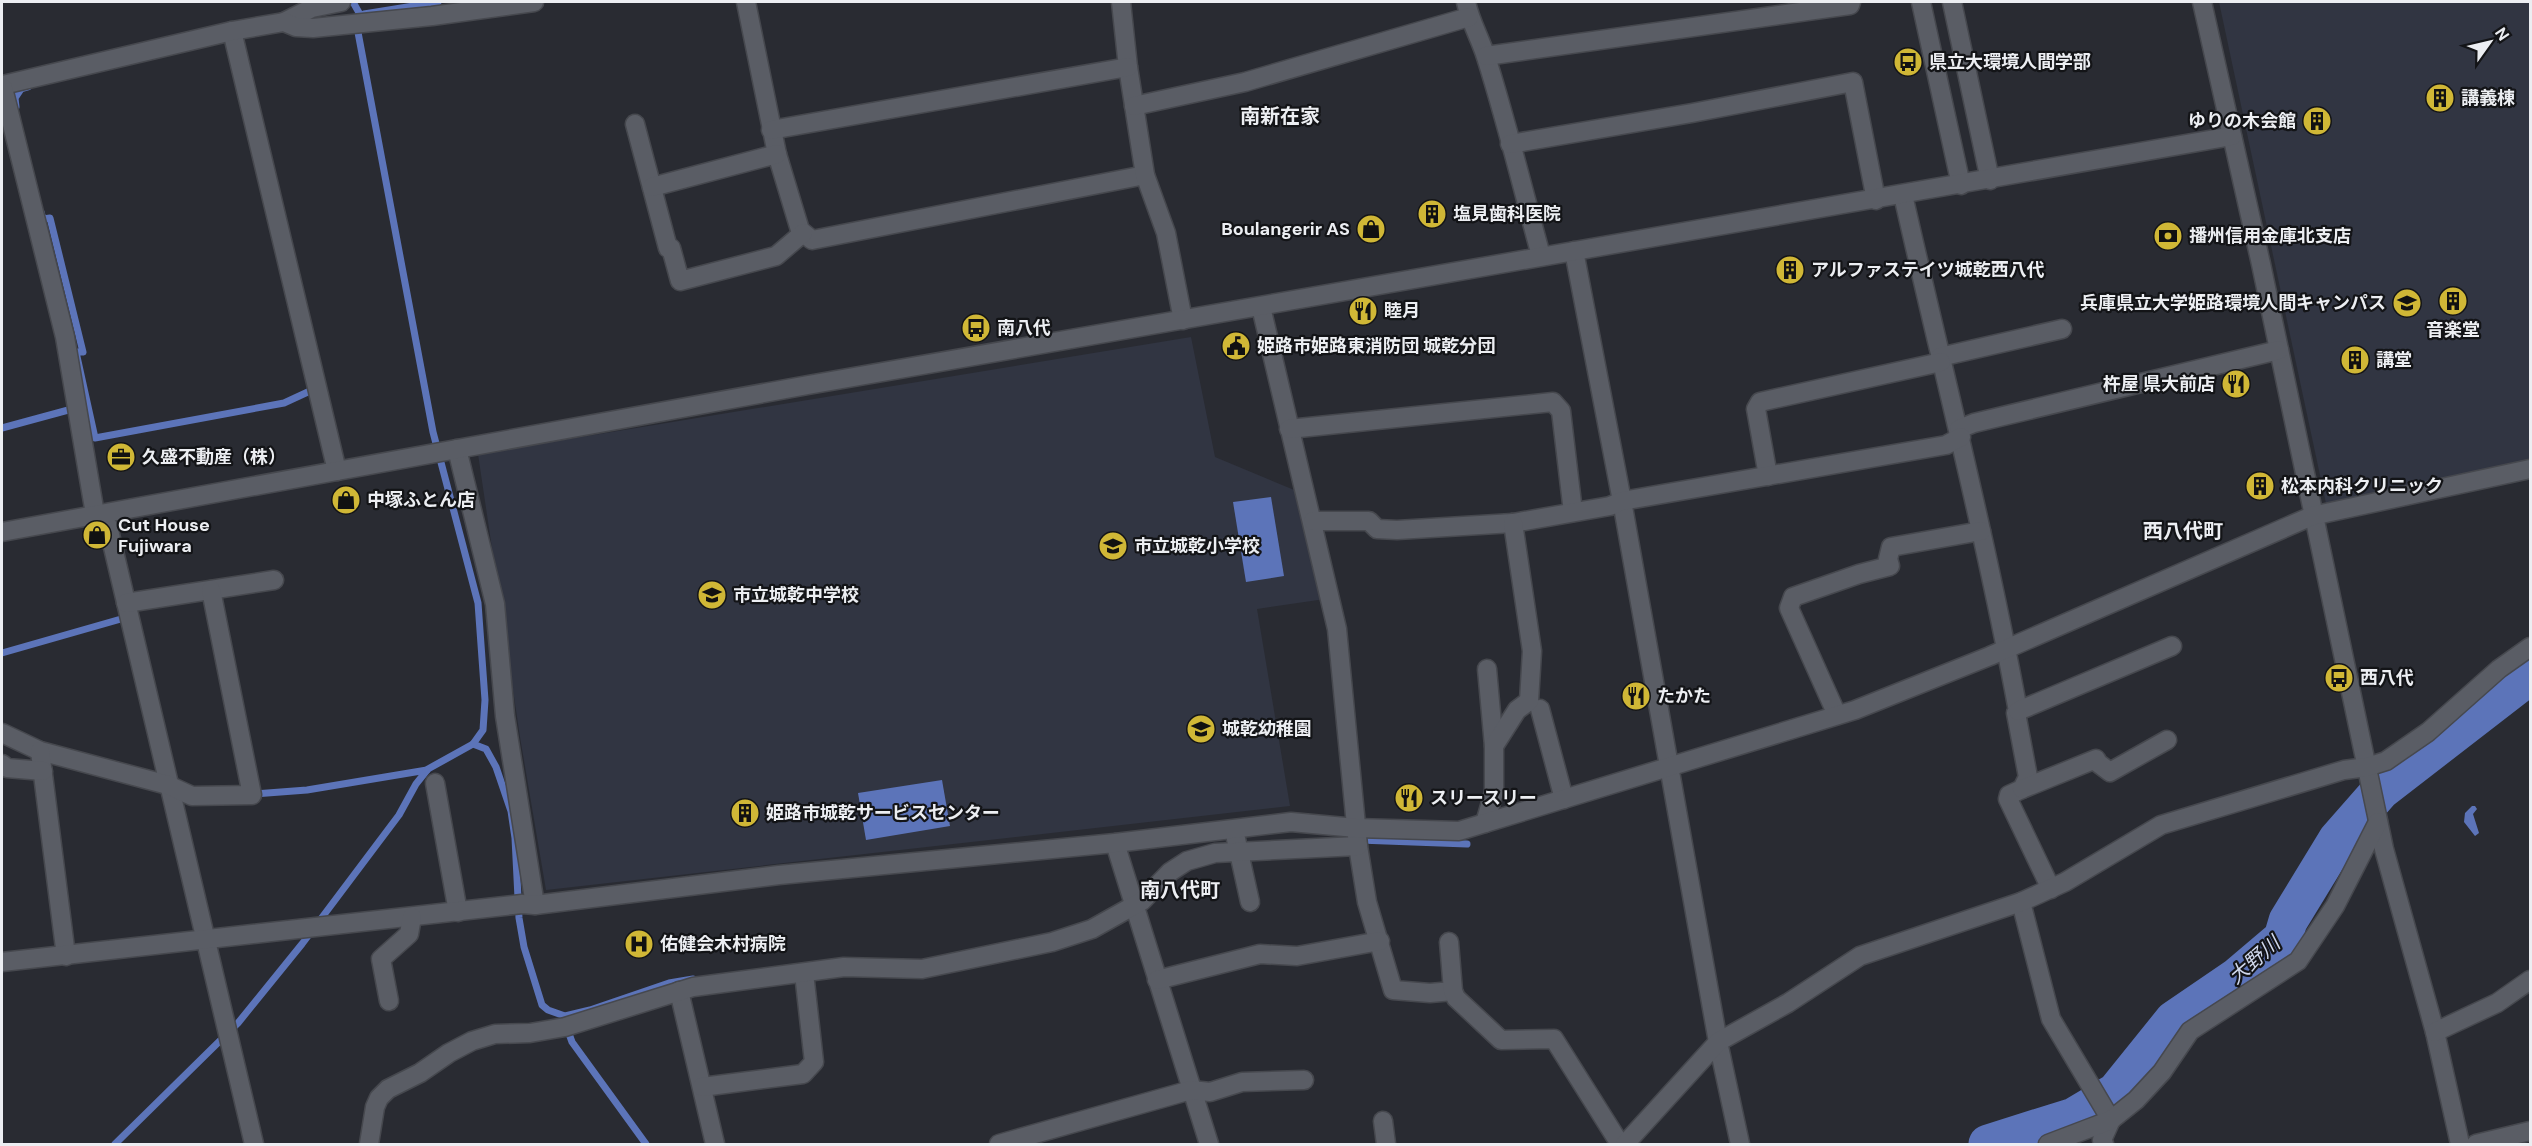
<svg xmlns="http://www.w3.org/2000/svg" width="2532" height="1146" font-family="'DM Sans','Noto Sans JP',sans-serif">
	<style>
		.built { fill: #313542 }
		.water { fill: #5c74b9 }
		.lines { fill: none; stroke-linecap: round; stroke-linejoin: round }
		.stream { stroke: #5c74b9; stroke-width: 7 }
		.river { stroke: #5c74b9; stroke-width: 39 }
		.minor-casing { stroke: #46484e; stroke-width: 21 }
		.minor { stroke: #5a5d65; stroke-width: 18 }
		.labels { text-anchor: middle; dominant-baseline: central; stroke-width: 4.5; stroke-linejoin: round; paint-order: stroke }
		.poi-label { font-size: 18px; font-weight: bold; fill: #eceef2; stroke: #131417; text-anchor: start }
		.neighbourhood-label { font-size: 20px; font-weight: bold; fill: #eceef2; stroke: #131417 }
		.water-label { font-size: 20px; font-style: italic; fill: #d1d9ed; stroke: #131417 }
	</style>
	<rect width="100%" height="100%" fill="#292b32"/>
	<g class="built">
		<path d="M2219,2h311v462l-203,44z"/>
		<path d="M1191,337l24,120 84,35 26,107 -68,10 33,197 -744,84 -26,-153 -42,-283z"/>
	</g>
	<g class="water">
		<path d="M1271,497l13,79 -38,6 -13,-80z"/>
		<path d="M942,780l8,46 -84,14 -8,-47z"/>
		<path d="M2472,806h3l2,3 -4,5 6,19 -4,3 -11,-14 1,-9z"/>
	</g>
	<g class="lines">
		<g class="stream">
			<path d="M353,2l9,16"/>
			<path d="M363,17l1,-3 74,-12"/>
			<path d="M16,107l-1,-9 6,-9 7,-2"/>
			<path d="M41,212l2,7 7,-1 33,134h-7l19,86 189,-35 26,-12"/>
			<path d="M2,428l70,-19 1,6"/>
			<path d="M2,653l119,-34"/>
			<path d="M473,744l13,5 10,18 15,44 4,27 4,80 5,29 18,58 6,5 17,6 25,-6 79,-27 24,-4"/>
			<path d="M254,794l53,-4 120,-20"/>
			<path d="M1359,840l108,4"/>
			<path d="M567,1028l5,14 74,102"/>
			<path d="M115,1144l123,-121 64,-79 97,-129 17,-31 12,-15 45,-25 10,-14 2,-30 -7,-97 -45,-171 -76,-405"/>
		</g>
		<path class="river" d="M1988,1144l86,-27 42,-25 58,-72 63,-43 46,-39 5,-17 50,-82 43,-49 149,-115"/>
		<g class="minor-casing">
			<g id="minor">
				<path d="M746,2l31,152 23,76 12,10 333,-65"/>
				<path d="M1121,2l7,65 17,108 21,58 17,87"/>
				<path d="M1466,2c4,19 14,36 20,55 21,66 37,133 55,199"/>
				<path d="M1921,2l40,183"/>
				<path d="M1952,2l38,178"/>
				<path d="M2202,2l59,262 123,585 51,183 25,112"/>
				<path d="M284,22l28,-14 29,-6"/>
				<path d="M232,31l105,440"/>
				<path d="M1486,56l364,-51 1,-3"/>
				<path d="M2,88l1,-3 229,-54 52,-9 12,5 17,1 119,-12 102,-14"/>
				<path d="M3,88l62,249 30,177 13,12 146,618"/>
				<path d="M1134,106l111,-24 224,-65"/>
				<path d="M635,124l33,124h3l9,33 96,-25 27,-23"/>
				<path d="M771,130l357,-63"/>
				<path d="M1510,144l182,-31 161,-31 23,118"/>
				<path d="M652,187l125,-33"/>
				<path d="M1903,195c39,172 83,342 115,516l-2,2 12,64 -6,12 -13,6 -1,4 43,90"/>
				<path d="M1574,251l48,250 96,541 22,102"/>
				<path d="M1261,307l76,322 21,217 9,56 26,88 37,3 23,-2"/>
				<path d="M1940,357l122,-28"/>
				<path d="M1289,429l264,-27 8,9 12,101"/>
				<path d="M1959,429l15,-6 305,-73"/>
				<path d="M457,449l38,155 10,112 30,189"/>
				<path d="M1768,476l-12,-67 4,-7 181,-40"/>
				<path d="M1313,521h56l8,8 20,1 116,-7 97,-17 12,-5 324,-56 15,-8"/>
				<path d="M2,532l806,-147 1424,-249"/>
				<path d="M126,603l148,-23"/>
				<path d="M1487,669l7,77"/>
				<path d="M1540,709l24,90"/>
				<path d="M2018,711l154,-65"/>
				<path d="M1837,715l-48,-107 4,-11 66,-23 31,-8 -2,-7 3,-12 90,-16"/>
				<path d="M2,733l38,18 128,34 24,11 60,-1 -41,-205"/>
				<path d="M40,751l26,205"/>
				<path d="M2,764l5,4 36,3"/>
				<path d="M435,783l23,129"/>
				<path d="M2022,789l74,-30 2,4 12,9 57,-32"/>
				<path d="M1485,823l9,-31v-46l23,-36 12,-9 3,-50 -19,-128"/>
				<path d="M1236,839l14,63"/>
				<path d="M1115,843l94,301"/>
				<path d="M2021,902l30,117 60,101 -9,20 2,4"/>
				<path d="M1449,942l4,49 3,7 45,42 53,-1 66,105"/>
				<path d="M2,962l520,-58 13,1 244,-30 336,-32 176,-21 65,6 103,3 396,-121 135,-54 322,-140 218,-47"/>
				<path d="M1157,980l103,-26 37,2 83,-15"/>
				<path d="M679,991l36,153"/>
				<path d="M389,1001l-8,-42 28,-25 3,-17"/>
				<path d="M2435,1032l62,-29 33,-23"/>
				<path d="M702,1087l101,-13 11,-12 -10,-89"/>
				<path d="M1383,1121l3,23"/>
				<path d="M369,1144l6,-37 4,-9 9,-9 32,-16 29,-20 23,-12 23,-7 35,-1 35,-6 128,-40 151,-20 78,2 130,-27 40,-13 50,-28 28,-29 17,-11 28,-8 143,-7"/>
				<path d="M999,1144l192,-54 19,2 32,-10 62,-2"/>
				<path d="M1625,1144l93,-102 70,-39 72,-47 161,-54 44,-20 96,-57 183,-55 23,-3 19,-6 42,-29 71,-63 31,-22"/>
				<path d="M2048,1144l63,-24 25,-20 26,-28 28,-41 108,-70 37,-55 43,-84"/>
				<path d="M2476,1144l54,-13"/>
			</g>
		</g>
		<use href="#minor" class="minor"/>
	</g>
	<defs>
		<g id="bus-disc" transform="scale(1.5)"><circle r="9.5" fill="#d0b736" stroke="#131417"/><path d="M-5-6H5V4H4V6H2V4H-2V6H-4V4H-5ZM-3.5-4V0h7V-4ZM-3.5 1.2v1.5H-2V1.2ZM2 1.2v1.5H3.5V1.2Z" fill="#111"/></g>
		<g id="building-disc" transform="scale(1.5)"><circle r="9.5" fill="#d0b736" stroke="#131417"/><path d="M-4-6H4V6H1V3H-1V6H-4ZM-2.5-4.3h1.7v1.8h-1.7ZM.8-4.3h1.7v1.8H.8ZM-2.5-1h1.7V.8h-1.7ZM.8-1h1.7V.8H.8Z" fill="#111"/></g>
		<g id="shop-disc" transform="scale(1.5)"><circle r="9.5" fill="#d0b736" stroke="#131417"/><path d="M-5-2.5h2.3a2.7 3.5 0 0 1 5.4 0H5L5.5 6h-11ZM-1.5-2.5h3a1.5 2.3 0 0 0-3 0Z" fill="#111"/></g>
		<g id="bank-disc" transform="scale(1.5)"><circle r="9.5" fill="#d0b736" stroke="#131417"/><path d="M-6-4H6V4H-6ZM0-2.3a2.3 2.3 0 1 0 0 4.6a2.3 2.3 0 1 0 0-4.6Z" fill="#111"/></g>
		<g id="university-disc" transform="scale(1.5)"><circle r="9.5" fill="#d0b736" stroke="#131417"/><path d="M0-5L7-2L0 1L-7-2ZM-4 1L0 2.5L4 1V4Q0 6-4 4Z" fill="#111"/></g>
		<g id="restaurant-disc" transform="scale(1.5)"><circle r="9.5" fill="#d0b736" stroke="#131417"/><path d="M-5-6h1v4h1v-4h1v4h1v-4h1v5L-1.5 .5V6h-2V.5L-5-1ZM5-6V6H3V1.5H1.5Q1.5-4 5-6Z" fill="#111"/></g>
		<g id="civic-disc" transform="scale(1.5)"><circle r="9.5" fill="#d0b736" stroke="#131417"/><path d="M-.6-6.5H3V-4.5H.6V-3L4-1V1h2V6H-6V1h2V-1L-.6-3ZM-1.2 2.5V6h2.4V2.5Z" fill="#111"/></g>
		<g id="office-disc" transform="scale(1.5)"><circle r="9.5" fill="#d0b736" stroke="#131417"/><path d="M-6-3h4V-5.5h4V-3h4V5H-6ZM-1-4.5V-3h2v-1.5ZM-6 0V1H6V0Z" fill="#111"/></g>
		<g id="school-disc" transform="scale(1.5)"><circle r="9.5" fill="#d0b736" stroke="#131417"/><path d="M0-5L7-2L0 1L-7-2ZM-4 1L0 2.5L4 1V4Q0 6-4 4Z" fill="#111"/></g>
		<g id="hospital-disc" transform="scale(1.5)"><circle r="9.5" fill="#d0b736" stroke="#131417"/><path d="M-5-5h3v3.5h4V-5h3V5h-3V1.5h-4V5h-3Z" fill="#111"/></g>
	</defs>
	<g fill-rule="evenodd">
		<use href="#bus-disc" x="1908" y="62"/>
		<use href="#building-disc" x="2440" y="98"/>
		<use href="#building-disc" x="2317" y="121"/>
		<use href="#building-disc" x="1432" y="214"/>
		<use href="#shop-disc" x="1371" y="229"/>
		<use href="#bank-disc" x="2168" y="236"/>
		<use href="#building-disc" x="1790" y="270"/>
		<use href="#building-disc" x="2453" y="301"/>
		<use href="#university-disc" x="2407" y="303"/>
		<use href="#restaurant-disc" x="1363" y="311"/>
		<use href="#bus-disc" x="976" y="328"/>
		<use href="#civic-disc" x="1236" y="346"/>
		<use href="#building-disc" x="2355" y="360"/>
		<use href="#restaurant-disc" x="2236" y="384"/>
		<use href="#office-disc" x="121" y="457"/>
		<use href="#building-disc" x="2260" y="486"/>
		<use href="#shop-disc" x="346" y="500"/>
		<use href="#shop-disc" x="97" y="535"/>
		<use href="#school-disc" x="1113" y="546"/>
		<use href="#school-disc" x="712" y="595"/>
		<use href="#bus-disc" x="2339" y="678"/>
		<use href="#restaurant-disc" x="1636" y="696"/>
		<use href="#school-disc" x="1201" y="729"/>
		<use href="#restaurant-disc" x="1409" y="798"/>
		<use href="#building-disc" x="745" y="813"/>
		<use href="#hospital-disc" x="639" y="944"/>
	</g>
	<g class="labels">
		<g class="poi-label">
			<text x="1929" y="62">県立大環境人間学部</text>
			<text x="2461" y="98">講義棟</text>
			<text x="2296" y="121" text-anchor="end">ゆりの木会館</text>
			<text x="1453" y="214">塩見歯科医院</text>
			<text x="1350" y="229" text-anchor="end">Boulangerir AS</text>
			<text x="2189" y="236">播州信用金庫北支店</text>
			<text x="1811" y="270">アルファステイツ城乾西八代</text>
			<text x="2386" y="303" text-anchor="end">兵庫県立大学姫路環境人間キャンパス</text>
			<text x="1384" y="311">睦月</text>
			<text x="997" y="328">南八代</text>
			<text x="2453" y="330" text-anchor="middle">音楽堂</text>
			<text x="1257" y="346">姫路市姫路東消防団 城乾分団</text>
			<text x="2376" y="360">講堂</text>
			<text x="2215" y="384" text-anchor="end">杵屋 県大前店</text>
			<text x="142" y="457">久盛不動産（株）</text>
			<text x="2281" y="486">松本内科クリニック</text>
			<text x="367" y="500">中塚ふとん店</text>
			<text x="118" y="525">Cut House<tspan x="118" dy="21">Fujiwara</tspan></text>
			<text x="1134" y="546">市立城乾小学校</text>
			<text x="733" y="595">市立城乾中学校</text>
			<text x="2360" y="678">西八代</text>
			<text x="1657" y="696">たかた</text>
			<text x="1222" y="729">城乾幼稚園</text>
			<text x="1430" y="798">スリースリー</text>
			<text x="766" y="813">姫路市城乾サービスセンター</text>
			<text x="660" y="944">佑健会木村病院</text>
		</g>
		<g class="neighbourhood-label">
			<text x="1280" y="116">南新在家</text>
			<text x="2183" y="531">西八代町</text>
			<text x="1180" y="890">南八代町</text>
		</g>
		<g class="water-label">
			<text transform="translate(2254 960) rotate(-41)">大野川</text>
		</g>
	</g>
	<rect width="2532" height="1146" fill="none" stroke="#eceef2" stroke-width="6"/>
	<g transform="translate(2490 42) rotate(56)" stroke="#131417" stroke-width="4.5" paint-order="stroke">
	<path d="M0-4.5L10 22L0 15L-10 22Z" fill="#eceef2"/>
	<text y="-9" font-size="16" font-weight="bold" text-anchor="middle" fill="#eceef2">N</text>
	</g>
</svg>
